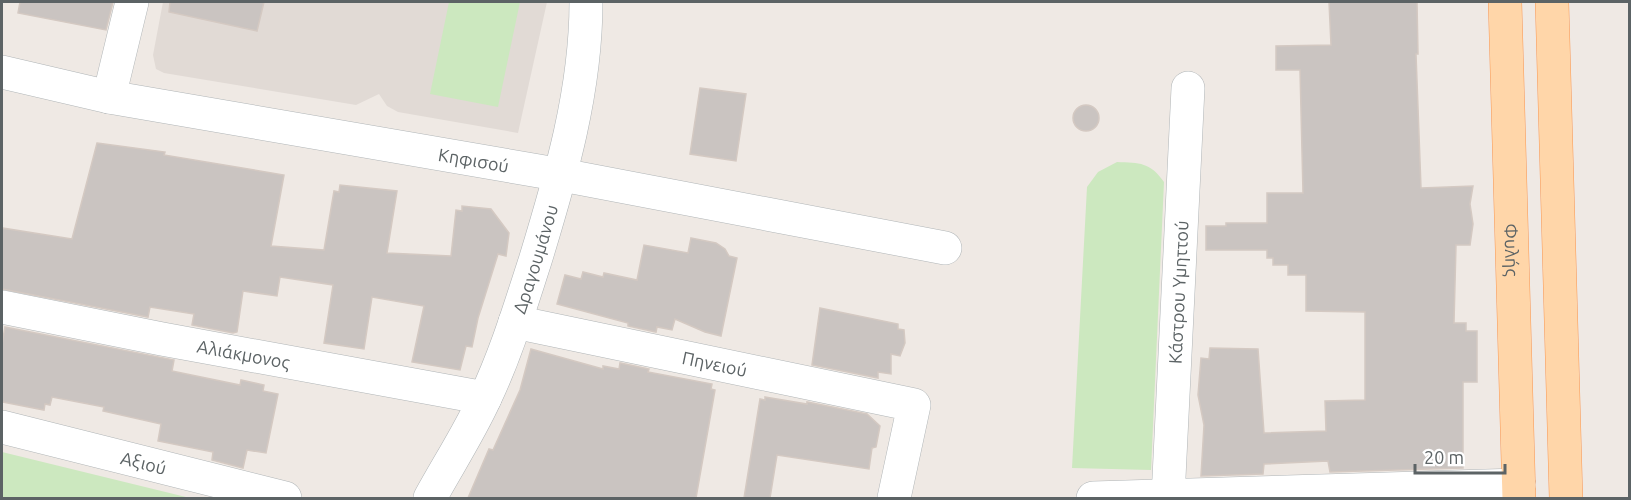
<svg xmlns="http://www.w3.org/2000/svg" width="1631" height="500" font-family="Ubuntu,sans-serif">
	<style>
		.education { fill: #e1dad5 }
		.green { fill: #cce8bf }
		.building { fill: #cac4c1; stroke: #d4c9c2; stroke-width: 1.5 }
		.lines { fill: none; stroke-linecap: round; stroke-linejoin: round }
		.minor-casing { stroke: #b0b5b7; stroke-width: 34 }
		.major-casing { stroke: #f89754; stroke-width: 34 }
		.minor { stroke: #fff; stroke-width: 33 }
		.major { stroke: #ffd6a9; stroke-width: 33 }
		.labels { text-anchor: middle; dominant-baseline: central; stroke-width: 4.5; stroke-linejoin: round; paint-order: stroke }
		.street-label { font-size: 18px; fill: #5c6365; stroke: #fff }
	</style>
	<rect width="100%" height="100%" fill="#efe9e4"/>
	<path class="education" d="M163,2h384l-29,131 -120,-21 -11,-6 -8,-12 -23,11 -192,-32 -8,-4 -3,-14z"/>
	<g class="green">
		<path d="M449,2h71l-22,105 -68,-13z"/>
		<path d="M1117,162c23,1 33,0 47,20l-13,288 -79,-2 15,-281 11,-15z"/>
		<path d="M2,452l188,46h-188z"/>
	</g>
	<g class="building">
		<path d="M20,2h93l-7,28 -88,-17z"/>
		<path d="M170,2h94l-7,29 -88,-19z"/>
		<path d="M1329,2h88l1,52h-2l5,134 52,-2 -3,18 3,20 -3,21h-14l-2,78h12v8h11v51h-14v86l-133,4 -2,-11 -64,3 -1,10 -62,2 3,-51 -6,-30 3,-37 8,1 1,-11 48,1 6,84 62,-2 -1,-30 40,-1v-88l-59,-1v-36h-18v-10h-15v-7h-6v-8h-61v-24h20v-3h41v-30h36l-3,-123h-24v-24l55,-1z"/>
		<path d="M700,88l46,6 -10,67 -46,-7z"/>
		<circle cx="1086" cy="118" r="13"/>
		<path d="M97,143l68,9 -1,3 120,20 -13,71 53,4 10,-59 5,1 1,-7 57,6 -10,62 64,3 5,-46 6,1v-5l29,3 18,24 -3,23 -8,-2 -20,64 -6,29 -6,-1 -6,24 -48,-8 12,-56 -52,-9 -8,52 -40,-6 9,-58 -53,-8 -3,19 -34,-5 -6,41 -4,1 -41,-8 2,-11 -44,-7 -2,10 -146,-28v-61l70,11z"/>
		<path d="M691,238l25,5 9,6 4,7 8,2 -16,78 -16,-4 -30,-13 -3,11 -15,-3 -1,5 -28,-6v-3l-71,-19 8,-29 16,4 2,-7 20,5 1,-4 33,7 7,-35 44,8z"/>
		<path d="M820,308l78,16v5l6,1 1,13 -5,13 -9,-2v20l-13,-2v6l-66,-13z"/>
		<path d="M5,327l169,33 -2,11 68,14 1,-5 23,5 -1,6 15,3 -12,59 -19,-3 -4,18 -31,-8 1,-8 -55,-11 3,-17 -58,-13 1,-4 -52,-10 -2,8 -5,-1 -1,6 -42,-8v-58z"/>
		<path d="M531,349l72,20v-3l16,3 1,-6 29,6 -1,3 64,12 -1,5 4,1 -19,108h-228l21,-49 4,1 27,-60z"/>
		<path d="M765,397l42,7v-2l60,12 13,12 -4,21 -4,1 -3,21 -92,-14 -7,43h-26l16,-99 5,1z"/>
	</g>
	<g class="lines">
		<g class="minor-casing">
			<g id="minor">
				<path id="s1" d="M2,72l107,25 453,78 383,73"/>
				<path d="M109,97l23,-95"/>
				<path id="s2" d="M2,307l160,32 323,59"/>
				<path id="s3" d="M515,322l399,83 -20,93"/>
				<path id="s4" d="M2,427l283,71"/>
				<path id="s5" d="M430,498c18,-33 39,-65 55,-100 21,-44 35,-91 50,-137 26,-85 51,-170 51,-259"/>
				<path d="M1093,498l426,-13"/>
				<path id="s6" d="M1168,498l20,-410"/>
			</g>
		</g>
		<g class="major-casing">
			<g id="major">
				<path id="s7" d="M1505,2l14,496"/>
				<path d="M1552,2l14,496"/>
			</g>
		</g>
		<use href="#minor" class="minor"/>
		<use href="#major" class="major"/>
	</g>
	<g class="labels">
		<g class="street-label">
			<text stroke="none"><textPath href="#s1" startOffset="480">Κηφισού</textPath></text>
			<text stroke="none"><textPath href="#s7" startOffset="248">Φυλής</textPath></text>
			<text stroke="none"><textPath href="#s5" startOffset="262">Δραγουμάνου</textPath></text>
			<text stroke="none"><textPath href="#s6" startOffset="206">Κάστρου Υμηττού</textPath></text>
			<text stroke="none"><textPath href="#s2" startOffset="246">Αλιάκμονος</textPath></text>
			<text stroke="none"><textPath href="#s3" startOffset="204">Πηνειού</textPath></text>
			<text stroke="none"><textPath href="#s4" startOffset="146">Αξιού</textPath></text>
		</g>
	</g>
	<rect width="1631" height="500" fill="none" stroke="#5c6365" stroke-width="6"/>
	<path d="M1415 464v9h90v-9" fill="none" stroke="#5c6365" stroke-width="3"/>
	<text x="1424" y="464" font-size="18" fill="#5c6365" stroke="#ffffff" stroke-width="4.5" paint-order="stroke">20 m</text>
</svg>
